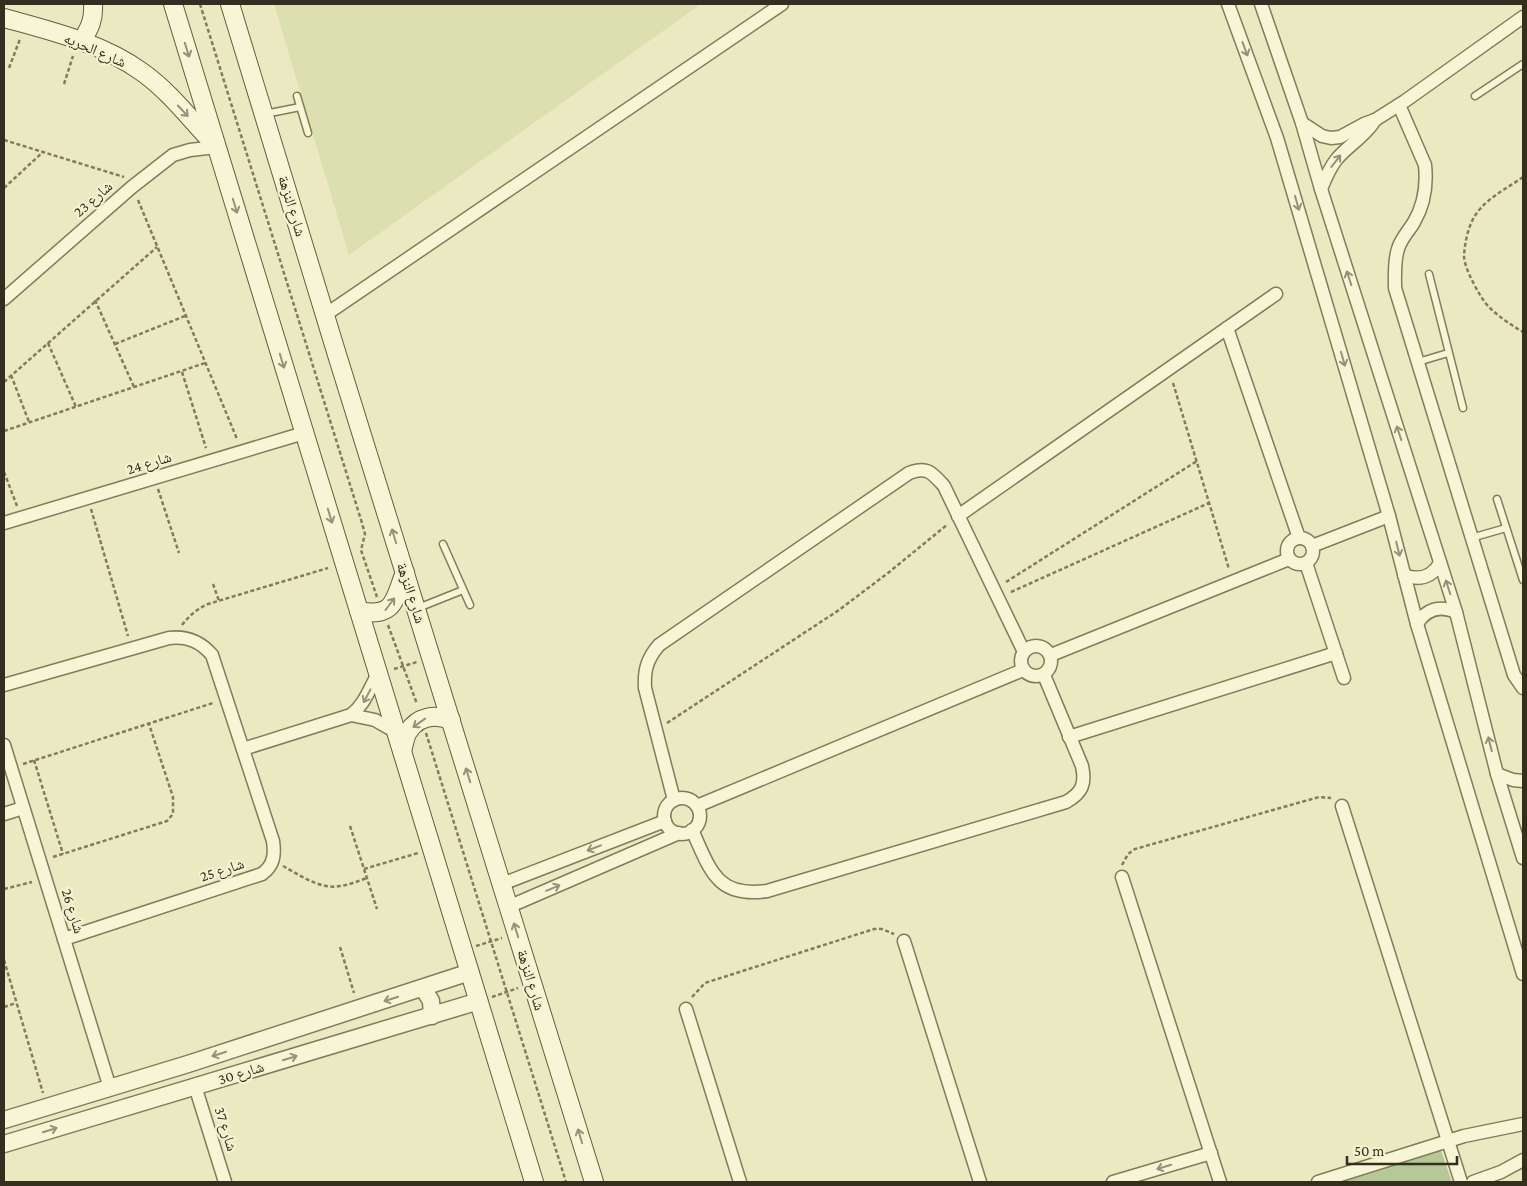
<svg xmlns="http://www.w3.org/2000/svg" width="1527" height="1186" font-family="'Crimson Pro','Noto Naskh Arabic',serif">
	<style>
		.farmland { fill: #dce0b0 }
		.green { fill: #b6c897 }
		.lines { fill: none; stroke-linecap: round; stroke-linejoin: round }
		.service-casing { stroke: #847b5b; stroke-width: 9 }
		.minor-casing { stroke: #847b5b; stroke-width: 15 }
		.tertiary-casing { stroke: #847b5b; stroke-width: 19 }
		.secondary-casing { stroke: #655c3e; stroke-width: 20 }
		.path { stroke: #847b5b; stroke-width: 2.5; stroke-dasharray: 4 2.5; stroke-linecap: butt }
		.service { stroke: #f6f5d5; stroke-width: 6 }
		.minor { stroke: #f6f5d5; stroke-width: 12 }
		.tertiary { stroke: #f6f5d5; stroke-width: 16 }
		.secondary { stroke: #f6f5d5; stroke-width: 18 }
		.oneway { stroke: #95927a }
		.labels { text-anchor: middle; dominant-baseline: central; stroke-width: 4.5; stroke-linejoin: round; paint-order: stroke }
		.street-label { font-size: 15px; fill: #342e1e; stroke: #f3f2d1 }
	</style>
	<rect width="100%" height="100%" fill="#ebe9c2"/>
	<path class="farmland" d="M274,4h427l-352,251z"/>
	<path class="green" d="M1440,1148l12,34h-120z"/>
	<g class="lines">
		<g class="service-casing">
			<g id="service">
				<path d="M297,96l11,37"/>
				<path d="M1475,96l48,-32"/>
				<path d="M265,114l35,-7"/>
				<path d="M1429,274l34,134"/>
				<path d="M1418,362l30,-9"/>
				<path d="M1497,499l26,81"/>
				<path d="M1471,538l35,-10"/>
				<path d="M443,544l27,61"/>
				<path d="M418,608l45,-18"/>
			</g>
		</g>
		<g class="minor-casing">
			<g id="minor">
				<path d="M1228,4l49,134 112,378 28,108 106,350"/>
				<path d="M1261,4l41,119 19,66 135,423 41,162 26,84"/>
				<path d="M1399,105l26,60c2,19 -1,40 -11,57 -5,9 -13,16 -16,27 -4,12 -3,25 -3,39l119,387 9,13"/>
				<path d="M1302,123l20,13 9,2 9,-1 24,-13 11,-4 30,-19 118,-84"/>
				<path d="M1321,189c4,-10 8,-20 15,-29 12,-15 29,-23 39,-40"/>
				<path d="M4,299l128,-112 41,-32 17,-5 26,-3"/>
				<path d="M325,315l457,-311"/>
				<path d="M1227,328l72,210"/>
				<path d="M958,516l318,-222"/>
				<path d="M4,523l300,-90"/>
				<circle cx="1300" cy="551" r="13"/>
				<path d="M1312,546l77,-30"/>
				<path d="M1306,563l38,115"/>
				<path d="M1404,575c16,6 28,2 36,-12"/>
				<path d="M1417,624c9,-15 23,-19 39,-12"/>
				<circle cx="1036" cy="661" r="15"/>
				<path d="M1051,655l238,-96"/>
				<path d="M4,685l165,-47c18,-2 31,3 43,17l61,186c2,14 1,24 -11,33l-198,65"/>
				<path d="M351,715l24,5 21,12"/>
				<path d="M1069,737l267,-84"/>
				<path d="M4,745l106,343"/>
				<path d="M243,749l108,-34c14,-11 18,-26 27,-41"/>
				<path d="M1497,774l16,6 10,1"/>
				<circle cx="682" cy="816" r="18"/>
				<path d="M674,800l-29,-112c-1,-18 2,-29 14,-43l250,-172c19,-7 23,0 35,13l80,166"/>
				<path d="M697,806l326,-136"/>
				<path d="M1342,806l119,376"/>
				<path d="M4,814l19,-6"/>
				<path d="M692,830c18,39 24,68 75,61l299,-89c16,-9 20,-18 16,-36l-38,-91"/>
				<path d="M1122,877l98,305"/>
				<path d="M502,884l163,-63"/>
				<path d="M508,907l171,-74"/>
				<path d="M904,941l76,241"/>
				<path d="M686,1009l54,173"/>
				<path d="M195,1086l30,96"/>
				<path d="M1113,1182l98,-29"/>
				<path d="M1318,1182l146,-46 59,-12"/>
				<path d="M1473,1182l28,-10 22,-12"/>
			</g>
		</g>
		<g class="tertiary-casing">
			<g id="tertiary">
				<path d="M423,988l8,13 1,15"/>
				<path d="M4,1120l184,-56 282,-92"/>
				<path d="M4,1144l475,-143"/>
			</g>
		</g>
		<g class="secondary-casing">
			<g id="secondary">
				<path d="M173,4l361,1178"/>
				<path d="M230,4l108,354 256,824"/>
				<path d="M4,18c47,13 98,25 138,54 27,19 48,47 71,71"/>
				<path d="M81,41c9,-12 13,-22 12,-37"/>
				<path d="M359,611c36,7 35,-11 46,-39"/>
				<path d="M402,751c2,-6 3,-15 6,-19 10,-16 27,-18 43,-12"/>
			</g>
		</g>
		<g class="path">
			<path d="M200,4l162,519 3,11 -4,16 16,47"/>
			<path d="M9,68l11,-29"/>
			<path d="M64,84l9,-28"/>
			<path d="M4,140l120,37"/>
			<path d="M1523,177c-14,10 -32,19 -43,32 -11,12 -15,31 -16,47 0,12 16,42 25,51 10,10 22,18 34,25"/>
			<path d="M4,188l39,-36"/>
			<path d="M138,200l99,239"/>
			<path d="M95,300l39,87"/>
			<path d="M48,343l28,64"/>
			<path d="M115,344l70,-28"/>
			<path d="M182,372l24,76"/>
			<path d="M11,375l18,47"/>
			<path d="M4,382l153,-135"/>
			<path d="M1173,383l56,186"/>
			<path d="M4,431l201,-68"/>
			<path d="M4,472l13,34"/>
			<path d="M158,489l21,64"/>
			<path d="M91,509l37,127"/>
			<path d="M1006,582l191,-121"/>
			<path d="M213,584l6,17"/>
			<path d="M1011,592l198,-89"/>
			<path d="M182,625c8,-10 15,-16 26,-21l120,-36"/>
			<path d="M388,625l29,79"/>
			<path d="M394,669l23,-7"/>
			<path d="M667,723l172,-113 49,-37 60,-49"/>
			<path d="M426,733l140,449"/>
			<path d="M34,760l29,94"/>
			<path d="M23,764l190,-61"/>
			<path d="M350,826l27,83"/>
			<path d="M53,857l114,-36 6,-7v-17l-24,-73"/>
			<path d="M1122,865l6,-11 7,-5 184,-52 12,1"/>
			<path d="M283,866c17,9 37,24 57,20 9,-1 18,-5 27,-8"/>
			<path d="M364,869l54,-16"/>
			<path d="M4,889l28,-7"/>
			<path d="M476,946l26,-8"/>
			<path d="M340,947l14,46"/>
			<path d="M4,960l39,133"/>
			<path d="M492,997l26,-9"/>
			<path d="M692,997l13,-14 169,-54h8l12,5"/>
			<path d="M4,1007l12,-4"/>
		</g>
		<use href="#service" class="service"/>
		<use href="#minor" class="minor"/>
		<use href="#tertiary" class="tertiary"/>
		<use href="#secondary" class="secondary"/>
	</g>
	<defs><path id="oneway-shaft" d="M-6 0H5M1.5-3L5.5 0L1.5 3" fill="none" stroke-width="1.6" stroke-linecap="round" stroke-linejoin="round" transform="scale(1.25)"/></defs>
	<g class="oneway">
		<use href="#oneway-shaft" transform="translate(1245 49) rotate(70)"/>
		<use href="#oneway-shaft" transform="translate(187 50) rotate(73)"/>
		<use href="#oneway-shaft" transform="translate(183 111) rotate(47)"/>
		<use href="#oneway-shaft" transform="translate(1336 161) rotate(-52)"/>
		<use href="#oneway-shaft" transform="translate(1297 203) rotate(74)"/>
		<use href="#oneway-shaft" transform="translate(235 206) rotate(73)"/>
		<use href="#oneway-shaft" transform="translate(1349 278) rotate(-108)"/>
		<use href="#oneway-shaft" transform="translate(1343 359) rotate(74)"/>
		<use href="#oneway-shaft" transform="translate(282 361) rotate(73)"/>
		<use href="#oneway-shaft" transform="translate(1399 433) rotate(-108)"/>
		<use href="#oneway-shaft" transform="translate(330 516) rotate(73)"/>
		<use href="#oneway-shaft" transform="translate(394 536) rotate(-107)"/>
		<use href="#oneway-shaft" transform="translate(1398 549) rotate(76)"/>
		<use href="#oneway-shaft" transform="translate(1448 587) rotate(-108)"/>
		<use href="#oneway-shaft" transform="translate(390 604) rotate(-53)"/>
		<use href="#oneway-shaft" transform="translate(367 696) rotate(118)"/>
		<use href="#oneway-shaft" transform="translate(419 723) rotate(144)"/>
		<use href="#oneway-shaft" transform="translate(1490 744) rotate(-104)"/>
		<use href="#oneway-shaft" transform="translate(468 775) rotate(-107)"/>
		<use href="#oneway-shaft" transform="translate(594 848) rotate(159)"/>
		<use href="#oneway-shaft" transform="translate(553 888) rotate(-23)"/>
		<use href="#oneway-shaft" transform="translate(516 930) rotate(-107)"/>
		<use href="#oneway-shaft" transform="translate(391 999) rotate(162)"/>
		<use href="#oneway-shaft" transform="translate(219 1054) rotate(162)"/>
		<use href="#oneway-shaft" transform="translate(290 1058) rotate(-17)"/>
		<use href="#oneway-shaft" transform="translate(50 1130) rotate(-17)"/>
		<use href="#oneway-shaft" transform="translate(580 1136) rotate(-107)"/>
		<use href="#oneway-shaft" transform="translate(1164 1167) rotate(163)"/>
	</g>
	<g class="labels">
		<g class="street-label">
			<text transform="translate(95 50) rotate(23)">شارع الحريه</text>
			<text transform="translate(93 199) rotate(-41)">شارع 23</text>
			<text transform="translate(292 206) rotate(73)">شارع النزهة</text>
			<text transform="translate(149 463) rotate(-17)">شارع 24</text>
			<text transform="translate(411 593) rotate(72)">شارع النزهة</text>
			<text transform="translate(222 870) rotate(-18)">شارع 25</text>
			<text transform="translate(73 911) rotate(73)">شارع 26</text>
			<text transform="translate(531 980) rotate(73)">شارع النزهة</text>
			<text transform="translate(241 1073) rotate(-17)">شارع 30</text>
			<text transform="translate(226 1129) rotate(73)">شارع 37</text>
		</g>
	</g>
	<rect width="1527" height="1186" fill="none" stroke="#342e1e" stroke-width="10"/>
	<path d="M1347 1156v8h110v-8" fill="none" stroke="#342e1e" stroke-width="2.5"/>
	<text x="1354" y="1156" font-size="15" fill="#342e1e" stroke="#f3f2d1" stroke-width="4" paint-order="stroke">50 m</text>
</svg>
